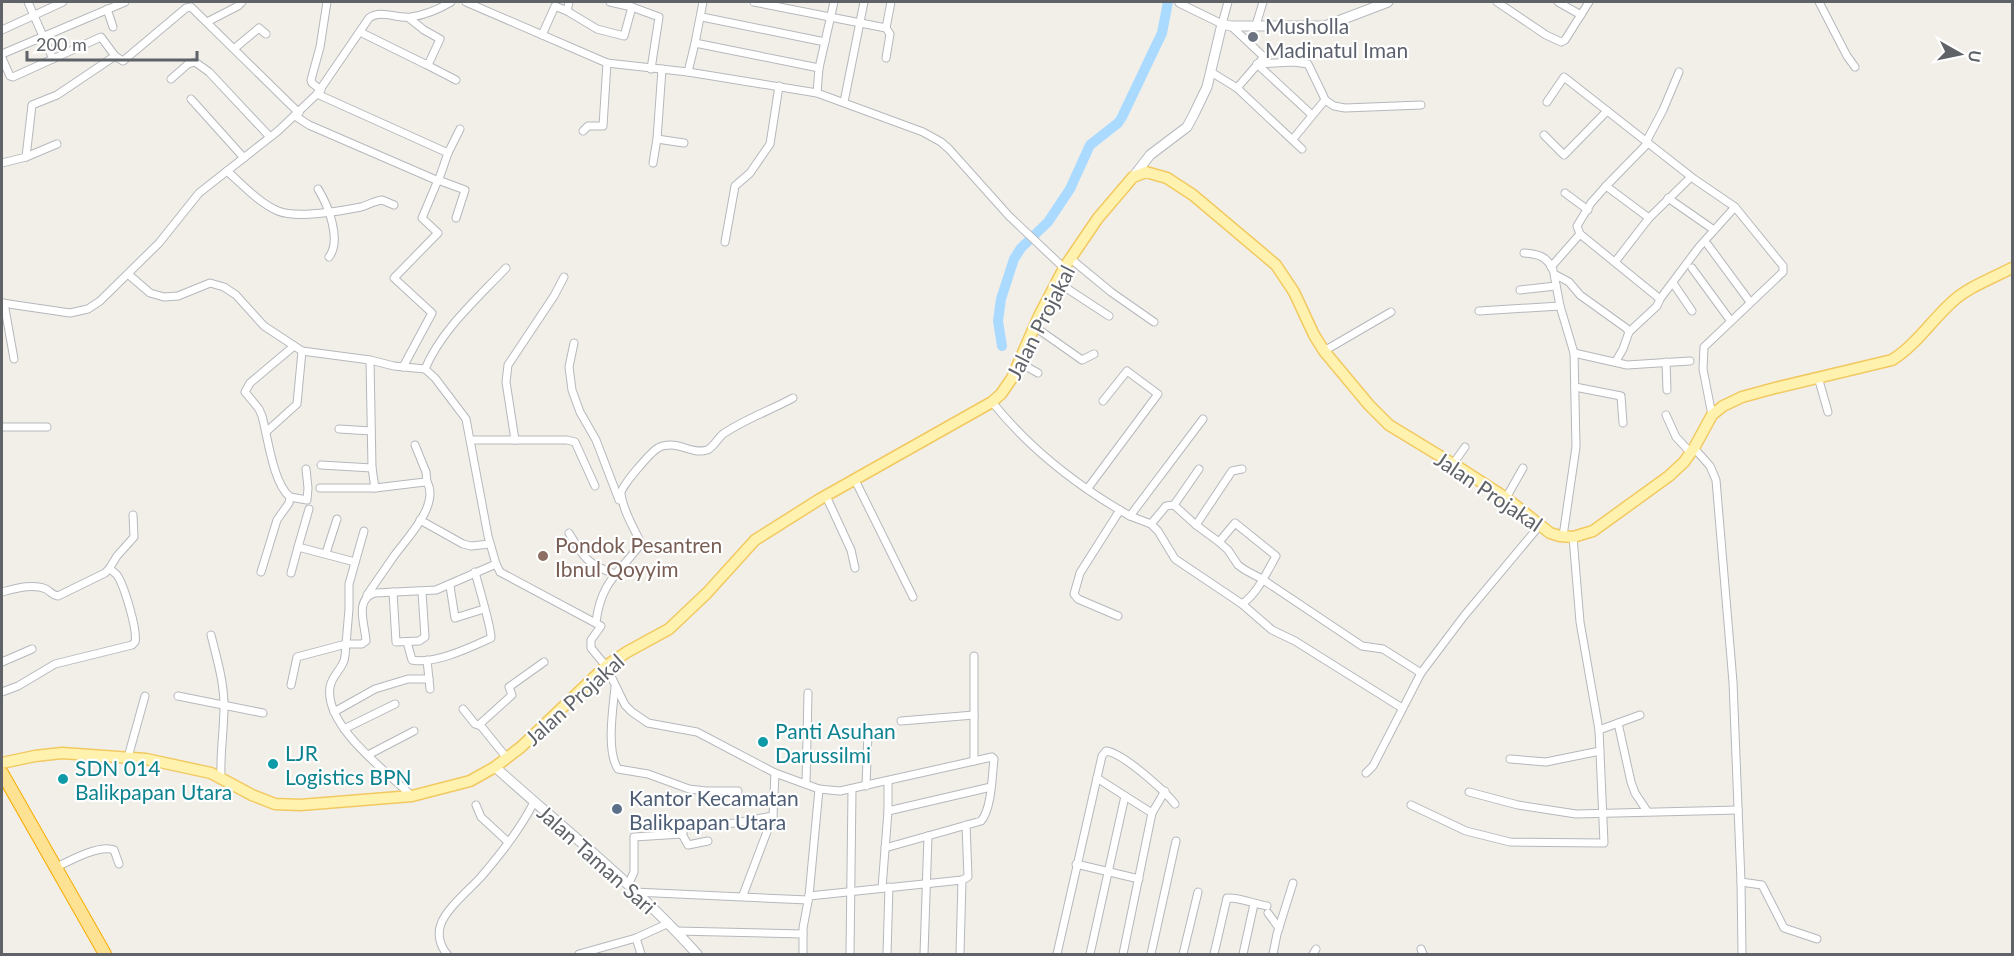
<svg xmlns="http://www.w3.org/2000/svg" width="2014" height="956" font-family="Lato,sans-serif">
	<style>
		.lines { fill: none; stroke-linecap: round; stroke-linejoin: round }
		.river { stroke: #aadaff; stroke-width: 10 }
		.street-casing { stroke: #b5b8bc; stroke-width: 9 }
		.secondary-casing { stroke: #b6babf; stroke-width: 11 }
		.primary-casing { stroke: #f2c960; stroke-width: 13 }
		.highway-casing { stroke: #f9ab00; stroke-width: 14 }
		.street { stroke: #fff; stroke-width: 7 }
		.secondary { stroke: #fff; stroke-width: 9 }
		.primary { stroke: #fff2af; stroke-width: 10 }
		.highway { stroke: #fde293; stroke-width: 12 }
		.worship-dot { fill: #6b7280; stroke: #fff; stroke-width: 2 }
		.education-dot { fill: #8d6e63; stroke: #fff; stroke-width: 2 }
		.culture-dot { fill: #0f9aa8; stroke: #fff; stroke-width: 2 }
		.service-dot { fill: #5c6f8a; stroke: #fff; stroke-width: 2 }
		.labels { text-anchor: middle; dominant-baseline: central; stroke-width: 4.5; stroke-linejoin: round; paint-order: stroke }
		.worship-label { font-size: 21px; fill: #5b616d; stroke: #fff; text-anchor: start }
		.street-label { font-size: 21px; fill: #5f6368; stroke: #fff }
		.education-label { font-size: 21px; fill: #785e54; stroke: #fff; text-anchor: start }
		.culture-label { font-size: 21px; fill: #0d838f; stroke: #fff; text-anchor: start }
		.service-label { font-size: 21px; fill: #4e5e75; stroke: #fff; text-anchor: start }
	</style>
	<rect width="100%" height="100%" fill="#f1efe8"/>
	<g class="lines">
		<path class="river" d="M1002,346l-4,-25 3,-22 13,-40 7,-11 27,-26 22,-33 20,-44 28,-22 4,-6 40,-84 6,-31"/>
		<g class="street-casing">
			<g id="street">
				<path d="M28,2l25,57"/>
				<path d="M466,2l141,61 81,9 129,21 106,39 18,10 8,7 60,67 55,52"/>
				<path d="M610,2l22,5"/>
				<path d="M703,2l-8,41 124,25"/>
				<path d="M754,2l132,26 4,6 -4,24"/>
				<path d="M1497,2l49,33 15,7 4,-2 24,-38"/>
				<path d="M1558,2l23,13"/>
				<path d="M1819,2l28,54 8,11"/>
				<path d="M1179,3l43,21 6,-22"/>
				<path d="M107,9l6,18"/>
				<path d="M567,11l30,18 27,7 8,-29 27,10 -8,52"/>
				<path d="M702,17l123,25"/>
				<path d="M207,22l31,-16 4,-4"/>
				<path d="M1256,25l7,-23"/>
				<path d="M1231,26l32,30v2l-26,30"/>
				<path d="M886,28l5,-26"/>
				<path d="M2,30l61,-28"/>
				<path d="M360,32l65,32 4,-1 11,-24 -16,-9 -15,-12"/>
				<path d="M542,35l13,-29 12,5 2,-9"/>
				<path d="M235,48l24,-20 7,6"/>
				<path d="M2,54l123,-52"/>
				<path d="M2,58l8,18 3,1 88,-40 14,19 8,5 63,-53 5,-1 108,106"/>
				<path d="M425,64l31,16"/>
				<path d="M1257,64l37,-2 14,2 15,31 2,5 -32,39"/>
				<path d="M1257,64l55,51"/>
				<path d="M688,72l7,-29"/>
				<path d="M1211,72l26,16 65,61"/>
				<path d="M171,79l17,-15 7,-2 14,10 61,65"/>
				<path d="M321,90l-9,-7 -1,-3 9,-33 7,-45"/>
				<path d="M817,93l2,-25 15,-66"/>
				<path d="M317,94l131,59 12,-24"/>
				<path d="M191,99l53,59"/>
				<path d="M1325,100l9,6 11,2 76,-3"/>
				<path d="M844,102l20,-100"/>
				<path d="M1547,102l17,-25 130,102 41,28 48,59v6l-79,75 -1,22 9,46"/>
				<path d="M295,116l14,9 127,55 3,-1 9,-26"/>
				<path d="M583,131l5,-5h15l4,-63"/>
				<path d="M1544,135l20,20 43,-44"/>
				<path d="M657,139l27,4"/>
				<path d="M1646,142l17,-32 16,-38"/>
				<path d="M26,157l31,-13"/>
				<path d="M2,163l24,-6 6,-52 25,-10 58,-39"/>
				<path d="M653,163l4,-24 5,-70"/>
				<path d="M227,171c16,14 32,32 51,40 19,8 62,0 83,-4 7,-2 13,-6 21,-7l12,5"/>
				<path d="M1606,186l42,-43"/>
				<path d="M318,189c10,16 24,51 11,68"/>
				<path d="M1565,193l23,17"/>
				<path d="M1668,198l46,32"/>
				<path d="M725,242l10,-56 15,-13 20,-29 9,-58"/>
				<path d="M1708,245l42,57"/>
				<path d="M1524,253c14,1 23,3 29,17"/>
				<path d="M1071,259l40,33 43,30"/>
				<path d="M1615,262l34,-44 42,-41"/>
				<path d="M1551,267l29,-33"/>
				<path d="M1692,268l38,52"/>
				<path d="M128,274l22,19 14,4 14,-1 32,-13 14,4 12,8 28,31 38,25 68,9 24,6 31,3 10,9 31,41 22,117 8,28 4,8 101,54 -10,14v8l15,18 19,39 7,7 16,11 49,9 78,41 44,16 21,2 152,-34 2,2c-2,16 -2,49 -13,62l-96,27"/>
				<path d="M1057,282l52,34"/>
				<path d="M1673,283l19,28"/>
				<path d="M1520,290l36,-4"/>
				<path d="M1660,299l39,-52 36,-40"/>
				<path d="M2,303l68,10 18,-4 12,-8 59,-58 40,-50 79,-62 39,-37 52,-76c12,-9 28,1 42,-1 14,-2 28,-8 40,-15"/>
				<path d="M4,303l10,56"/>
				<path d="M1479,311l81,-5"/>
				<path d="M1035,327l47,33 12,-6"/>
				<path d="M1629,332l28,-26 3,-7 -80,-65 -3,-8 14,-23 15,-17 43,32"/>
				<path d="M574,343l-5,24 3,23 8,22 16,28 23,60"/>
				<path d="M1324,351l67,-39"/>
				<path d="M1574,353l53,12 63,-4"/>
				<path d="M1666,362l1,28"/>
				<path d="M1020,363l18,10"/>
				<path d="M403,367l29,-54 -38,-35 44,-45 -16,-15 16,-38 27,10 -9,28"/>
				<path d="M425,369c17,-40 52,-70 81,-101"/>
				<path d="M1818,377l10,35"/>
				<path d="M1575,387l46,9 2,27"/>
				<path d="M992,402c37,46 87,85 138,114l73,-97"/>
				<path d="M1666,415l10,22 15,16"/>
				<path d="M2,427h45"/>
				<path d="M339,429l32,2"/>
				<path d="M266,432l31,-28 5,-53"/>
				<path d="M471,440h44l-9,-58 2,-17 46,-69 10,-19"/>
				<path d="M515,440h52l8,2 20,44"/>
				<path d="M415,445l11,27 1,10"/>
				<path d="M1694,448l16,18 6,14 17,202 8,200 1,72"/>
				<path d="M1453,464l12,-17"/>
				<path d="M321,465l51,3"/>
				<path d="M855,480l58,117"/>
				<path d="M320,488h55"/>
				<path d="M1088,488l70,-94 -31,-23 -24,30"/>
				<path d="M826,496l25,54 4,18"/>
				<path d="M290,497l17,3 1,-12 -2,-19"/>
				<path d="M1506,498l17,-30"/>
				<path d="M1174,505l25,-36"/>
				<path d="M309,509l-11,38 57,15"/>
				<path d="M1130,516l21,8"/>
				<path d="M420,520l43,24 8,2 19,-2"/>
				<path d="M1196,525l36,-54 10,-2"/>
				<path d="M569,533c15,25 18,31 46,41"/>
				<path d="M1563,536l13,-89 -2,-94 -14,-47 -6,-32 15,8 11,13 46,33 3,4 -6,17 -7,12"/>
				<path d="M1219,542l16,-19 41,33c-9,16 -19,38 -34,48l-67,-45 -17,-28 -7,-7 15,-18 8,-1 22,20 23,17 9,8 10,15 7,5 17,9 100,67 21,3 38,24"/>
				<path d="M326,553l11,-34"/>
				<path d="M109,569l8,-13 17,-19 -1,-22"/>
				<path d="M261,572l16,-52 12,-17 1,-6c-17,-14 -22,-59 -28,-81l-3,-7 -14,-17 5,-9 44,-37"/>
				<path d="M291,573l7,-26"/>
				<path d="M450,586l5,32 29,-9"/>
				<path d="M2,592c12,-3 31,-9 44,-3 5,3 6,6 12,7l47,-23 4,-4c3,1 6,4 8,6 7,10 21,56 18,67l-3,3 -77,19 -37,22 -16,6"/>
				<path d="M393,592l3,50 23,-1 6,-4 -3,-45"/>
				<path d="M367,595c9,-13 18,-26 27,-39 13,-18 46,-51 33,-74h-2l-50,6 -3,-20 -2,-108"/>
				<path d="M1242,604l30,26 23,11 107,67"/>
				<path d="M1118,616l-40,-17 -4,-5 6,-21 40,-63"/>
				<path d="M596,622c5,-40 22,-48 44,-77v-4c-7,-14 -17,-31 -19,-47 -1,-7 30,-42 37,-46 3,-2 9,-3 13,-3 12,0 23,9 36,5 7,-3 10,-11 16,-16 22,-15 46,-23 70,-36"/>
				<path d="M211,635c6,24 13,47 13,71 0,24 -4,47 -3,71"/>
				<path d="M407,642l5,18c22,5 59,-13 79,-22 1,-8 -13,-54 -16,-66"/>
				<path d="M974,656v105"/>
				<path d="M427,660l3,29"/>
				<path d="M2,662l30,-13"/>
				<path d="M291,685l6,-28 49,-13 3,-35v-25l15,-53"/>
				<path d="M615,687c-2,21 -9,64 3,82l30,5 41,15 17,2h32"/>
				<path d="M178,696l85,17"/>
				<path d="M463,709l12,15 6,2"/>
				<path d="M334,712l41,-23 33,-10h21"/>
				<path d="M901,721l73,-6"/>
				<path d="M1618,723l13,59 4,11 12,18"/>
				<path d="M344,729l51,-25"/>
				<path d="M1599,730l41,-15"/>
				<path d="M368,755l46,-24"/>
				<path d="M128,757l17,-61"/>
				<path d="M506,757l-25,-31v-3l31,-28 -3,-8 35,-25"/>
				<path d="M1510,759l36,3 54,-11"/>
				<path d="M1366,773l7,-7 48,-93 43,-57 76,-91"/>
				<path d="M806,784l2,-91"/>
				<path d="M866,786l2,-53"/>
				<path d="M1469,792l49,13 58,9 162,-4"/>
				<path d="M412,796c-26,-25 -88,-70 -82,-109 2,-11 9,-15 13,-24 3,-5 2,-13 3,-19h16l4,-3c-1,-17 -12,-42 9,-48l61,-3 60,-26"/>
				<path d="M476,805l5,12 27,25"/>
				<path d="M1411,805l55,26 44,11 94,1 -5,-113 -19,-108 -7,-85"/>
				<path d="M888,811l103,-24"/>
				<path d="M1152,813l13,-22"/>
				<path d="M682,834l6,11 20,-4"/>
				<path d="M1076,864l63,15"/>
				<path d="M55,868c14,-7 45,-24 59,-18l5,14"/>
				<path d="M962,880l6,-3 -2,-52"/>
				<path d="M1741,882l21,3 22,43 33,11"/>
				<path d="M628,885l6,-13v-35l48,-3 4,-7 49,-4 38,-7"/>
				<path d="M882,888l6,-77v-30"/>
				<path d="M634,892l174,8"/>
				<path d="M743,895l30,-79 2,-43"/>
				<path d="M809,896l153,-16 -2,74"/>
				<path d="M1268,913l11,15"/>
				<path d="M676,931l127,3"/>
				<path d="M636,938l5,16"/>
				<path d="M1421,949l2,5"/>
				<path d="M447,954c-7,-8 -10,-20 -6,-30 5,-15 28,-34 39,-46 20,-23 40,-48 54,-76"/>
				<path d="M579,954l57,-16 33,-15"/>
				<path d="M803,954v-26l6,-32 10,-107"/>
				<path d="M850,954l2,-165"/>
				<path d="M887,954l2,-67"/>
				<path d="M924,954l4,-118"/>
				<path d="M1057,954l45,-198 4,-5c17,2 58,39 69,53"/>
				<path d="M1090,954l35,-158 -28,-18"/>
				<path d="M1123,954l29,-141 -27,-17"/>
				<path d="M1151,954l25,-113"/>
				<path d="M1183,954l15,-62"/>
				<path d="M1214,954l13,-56c12,-1 27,6 40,8"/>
				<path d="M1243,954l11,-50"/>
				<path d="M1273,954l4,-20 16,-51"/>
				<path d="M1313,954l3,-5"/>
			</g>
		</g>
		<g class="secondary-casing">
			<g id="secondary">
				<path d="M1133,177l17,-22 37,-28 7,-13 13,-27 15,-63 9,2h94l63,-24"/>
				<path d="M495,767c68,61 141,119 202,187"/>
			</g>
		</g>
		<g class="primary-casing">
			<path id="primary" d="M2,763l33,-7 27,-3 84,6 65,14 41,22 23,9 25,1 112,-9 58,-15 25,-14 26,-20 85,-81 21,-14 42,-23 38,-36 48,-53 65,-41 172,-97 9,-8 11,-16 27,-62 25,-48 34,-50 35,-41 13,-5 21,6 26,17 83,70 18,27 20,43 10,16 45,54 20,20 69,42 48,31 44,35 10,3 13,1 20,-6 76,-55 15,-14 10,-14 18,-33 11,-9 19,-9 33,-9 117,-28c24,-15 39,-39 60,-58 16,-15 41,-24 60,-34"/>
		</g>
		<g class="highway-casing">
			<path id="highway" d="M2,773l103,181"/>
		</g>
		<use href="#street" class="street"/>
		<use href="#secondary" class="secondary"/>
		<use href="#primary" class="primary"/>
		<use href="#highway" class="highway"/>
	</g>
	<circle class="worship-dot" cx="1253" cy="37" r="6"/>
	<circle class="education-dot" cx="543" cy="556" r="6"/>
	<g class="culture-dot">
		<circle cx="763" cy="742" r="6"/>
		<circle cx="273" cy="764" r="6"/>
		<circle cx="63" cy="779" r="6"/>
	</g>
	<circle class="service-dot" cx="617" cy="809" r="6"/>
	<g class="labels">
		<g class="worship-label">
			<text x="1265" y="25">Musholla<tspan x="1265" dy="24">Madinatul Iman</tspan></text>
		</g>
		<g class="street-label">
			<text transform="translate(1040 322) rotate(-63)">Jalan Projakal</text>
			<text transform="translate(1489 491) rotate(34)">Jalan Projakal</text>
			<text transform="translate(574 699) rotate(-42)">Jalan Projakal</text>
			<text transform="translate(597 859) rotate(42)">Jalan Taman Sari</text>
		</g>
		<g class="education-label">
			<text x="555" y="544">Pondok Pesantren<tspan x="555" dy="24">Ibnul Qoyyim</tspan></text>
		</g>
		<g class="culture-label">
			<text x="775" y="730">Panti Asuhan<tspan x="775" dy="24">Darussilmi</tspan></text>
			<text x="285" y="752">LJR<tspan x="285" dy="24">Logistics BPN</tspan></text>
			<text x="75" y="767">SDN 014<tspan x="75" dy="24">Balikpapan Utara</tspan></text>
		</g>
		<g class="service-label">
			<text x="629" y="797">Kantor Kecamatan<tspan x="629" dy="24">Balikpapan Utara</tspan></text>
		</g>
	</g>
	<rect width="2014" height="956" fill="none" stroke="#5f6368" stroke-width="6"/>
	<g transform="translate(1960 54) rotate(99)" stroke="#ffffff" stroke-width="4.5" paint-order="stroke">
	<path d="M0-4.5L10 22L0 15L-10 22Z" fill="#5f6368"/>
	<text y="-9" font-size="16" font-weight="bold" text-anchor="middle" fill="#5f6368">U</text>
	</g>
	<path d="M27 51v9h170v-9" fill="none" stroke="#5f6368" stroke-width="3"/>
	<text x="36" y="51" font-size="18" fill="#5f6368" stroke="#ffffff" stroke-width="4.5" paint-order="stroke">200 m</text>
</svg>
